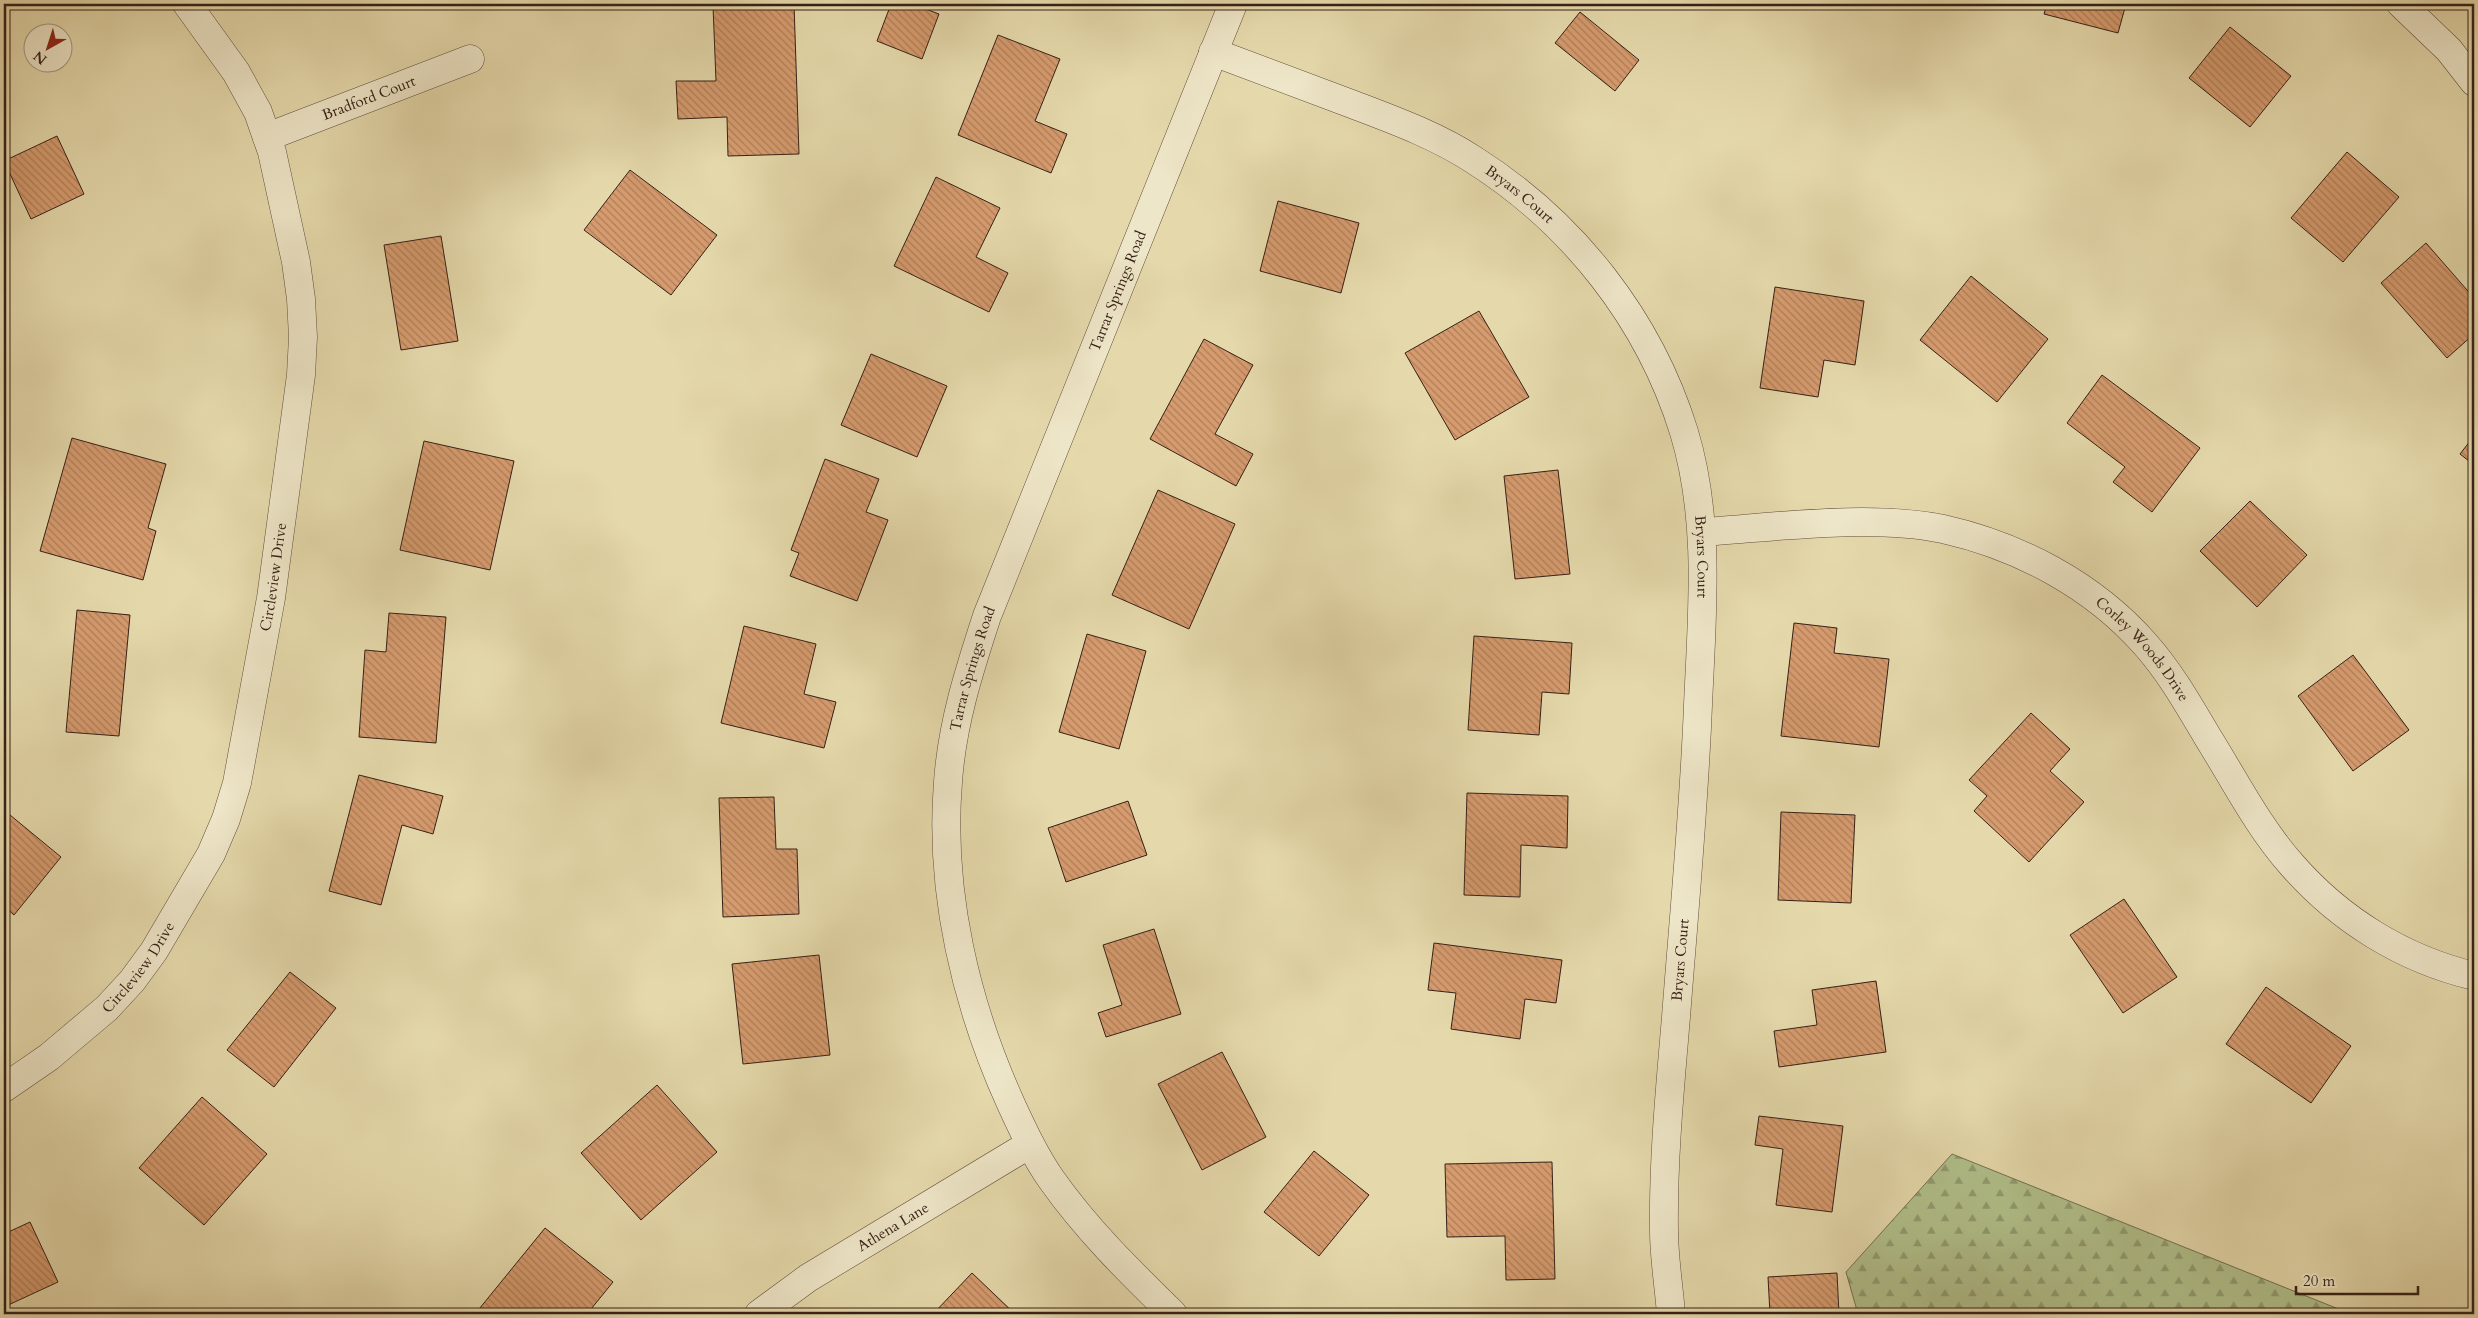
<svg xmlns="http://www.w3.org/2000/svg" width="2478" height="1318" font-family="Cardo,serif">
	<style>
		.forest { fill: url(#forest-firs); stroke: #747051 }
		.building { fill: url(#building-back-hatch); stroke: #362017 }
		.lines { fill: none; stroke-linecap: round; stroke-linejoin: round }
		.street-casing { stroke: #624e3c; stroke-width: 29 }
		.street { stroke: #eee6c8; stroke-width: 28 }
		.labels { text-anchor: middle; dominant-baseline: central; stroke-width: 4; stroke-linejoin: round; paint-order: stroke }
		.street-label { font-size: 15px; fill: #362017; stroke: #eee6c8 }
	</style>
	<defs>
		<pattern id="forest-firs" width="22" height="20" patternUnits="userSpaceOnUse" patternTransform="scale(1.25)"><rect width="22" height="20" fill="#b1c08b"/><path d="M5 1l3.5 6h-7zM16 11l3.5 6h-7z" fill="#919c71"/></pattern>
		<pattern id="building-back-hatch" width="6" height="6" patternUnits="userSpaceOnUse" patternTransform="scale(1.25)"><rect width="6" height="6" fill="#d69b6e"/><path d="M-1 5l2 2M0 0l6 6M5-1l2 2" fill="none" stroke="#ae7e59"/></pattern>
	</defs>
	<rect width="100%" height="100%" fill="#e5d9ab"/>
	<filter id="stains"><feTurbulence type="fractalNoise" baseFrequency=".004" numOctaves="4"/><feColorMatrix values="0 0 0 0 .2 0 0 0 0 .09 0 0 0 0 .02 0 0 0 .5 -.17"/></filter>
	<radialGradient id="worn" r=".72"><stop offset=".6" stop-color="#630" stop-opacity="0"/><stop offset="1" stop-color="#630" stop-opacity=".3"/></radialGradient>
	<path class="forest" d="M1952,1154l399,160h-493l-12,-42z"/>
	<g class="building">
		<path d="M794,4l5,150 -71,2 -1,-39 -49,2 -2,-38h40l-3,-75z"/>
		<path d="M891,4h21l27,10 -17,45 -45,-18z"/>
		<path d="M2047,4h79l-8,29 -74,-19z"/>
		<path d="M1580,12l59,48 -24,31 -60,-48z"/>
		<path d="M2230,27l61,49 -41,51 -61,-49z"/>
		<path d="M998,35l62,24 -25,62 32,13 -16,39 -93,-38z"/>
		<path d="M57,136l27,58 -53,25 -27,-58z"/>
		<path d="M2347,152l52,45 -56,65 -52,-44z"/>
		<path d="M630,170l87,65 -46,60 -87,-65z"/>
		<path d="M936,177l64,31 -24,49 32,16 -19,39 -95,-46z"/>
		<path d="M1278,201l81,22 -18,70 -81,-22z"/>
		<path d="M441,236l17,105 -57,9 -17,-105z"/>
		<path d="M2426,243l48,55v36l-27,24 -66,-75z"/>
		<path d="M1971,276l77,63 -51,63 -77,-62z"/>
		<path d="M1775,287l89,14 -9,64 -31,-5 -6,37 -58,-9z"/>
		<path d="M1479,311l50,86 -74,43 -50,-87z"/>
		<path d="M1204,339l49,26 -38,69 38,20 -17,32 -86,-47z"/>
		<path d="M871,354l76,32 -30,71 -76,-32z"/>
		<path d="M2102,375l98,73 -48,64 -39,-30 12,-15 -58,-44z"/>
		<path d="M2474,436v29l-14,-11z"/>
		<path d="M72,438l94,26 -18,64 8,3 -13,49 -103,-29z"/>
		<path d="M424,441l90,20 -24,109 -90,-20z"/>
		<path d="M825,459l54,20 -13,33 22,8 -31,81 -67,-25 9,-23 -8,-3z"/>
		<path d="M1558,470l12,104 -55,5 -11,-103z"/>
		<path d="M1158,490l77,34 -46,105 -77,-34z"/>
		<path d="M2250,501l57,54 -50,52 -57,-56z"/>
		<path d="M77,610l53,5 -11,121 -53,-4z"/>
		<path d="M389,613l57,4 -10,126 -77,-6 6,-87 21,2z"/>
		<path d="M1794,623l43,5 -3,25 55,6 -10,88 -98,-11z"/>
		<path d="M744,626l72,18 -12,50 32,8 -12,46 -103,-25z"/>
		<path d="M1087,634l59,17 -27,98 -60,-17z"/>
		<path d="M1474,636l98,7 -3,51 -27,-2 -3,43 -71,-5z"/>
		<path d="M2353,655l56,75 -56,41 -55,-75z"/>
		<path d="M2031,713l39,36 -20,22 34,31 -55,60 -55,-51 13,-15 -18,-16z"/>
		<path d="M359,775l84,21 -10,38 -31,-9 -21,80 -52,-14z"/>
		<path d="M1467,793l101,3 -1,52 -46,-3 -1,52 -56,-2z"/>
		<path d="M774,797l2,52h21l2,65 -76,3 -4,-119z"/>
		<path d="M1128,801l19,54 -81,27 -18,-54z"/>
		<path d="M1781,812l74,3 -4,88 -73,-3z"/>
		<path d="M10,815l51,42 -47,58 -10,-9v-84z"/>
		<path d="M2124,899l53,78 -54,36 -53,-78z"/>
		<path d="M1154,929l27,85 -75,23 -8,-24 24,-8 -19,-60z"/>
		<path d="M1434,943l128,17 -6,43 -31,-4 -5,40 -69,-10 5,-36 -28,-3z"/>
		<path d="M819,955l11,100 -87,9 -11,-100z"/>
		<path d="M290,972l46,36 -62,79 -47,-37z"/>
		<path d="M1876,981l10,71 -107,15 -5,-36 43,-6 -5,-35z"/>
		<path d="M2266,987l85,59 -40,57 -85,-59z"/>
		<path d="M1222,1052l44,85 -64,33 -44,-86z"/>
		<path d="M657,1085l60,67 -76,68 -60,-67z"/>
		<path d="M202,1097l65,57 -63,71 -65,-57z"/>
		<path d="M1759,1116l84,10 -11,86 -56,-7 7,-56 -28,-4z"/>
		<path d="M1314,1151l55,44 -50,61 -55,-44z"/>
		<path d="M1552,1162l3,117 -49,1 -1,-44 -58,1 -2,-73z"/>
		<path d="M30,1222l28,60 -54,25v-73z"/>
		<path d="M545,1228l68,54 -26,32h-112z"/>
		<path d="M972,1273l43,41h-82z"/>
		<path d="M1837,1273l2,41h-69l-2,-37z"/>
	</g>
	<g class="lines">
		<g class="street-casing">
			<g id="street">
				<path d="M2401,4l48,46 25,32"/>
				<path id="s1" d="M1213,52c45,17 90,34 136,51 42,16 87,32 125,57 99,63 175,159 210,272 27,89 18,182 14,273 -4,104 -14,208 -22,312 -6,71 -13,142 -12,214 0,27 5,56 7,83"/>
				<path id="s2" d="M267,137l203,-78"/>
				<path id="s3" d="M1702,532c75,-5 168,-18 241,-3 76,17 150,56 202,115 25,28 43,60 62,92 27,43 51,91 85,129 48,55 111,94 182,111"/>
				<path id="s4" d="M4,1088l45,-31 58,-49 25,-27 22,-30 57,-97 15,-35 11,-36 34,-185 30,-223 2,-38 -2,-38 -5,-37 -24,-110 -14,-40 -22,-40 -49,-68"/>
				<path id="s5" d="M759,1314l49,-36 222,-134"/>
				<path id="s6" d="M1173,1314c-44,-43 -86,-84 -122,-135 -16,-23 -28,-49 -40,-75 -45,-99 -72,-212 -63,-322 4,-58 21,-111 39,-166l246,-612"/>
			</g>
		</g>
		<use href="#street" class="street"/>
	</g>
	<g class="labels">
		<g class="street-label">
			<text stroke="none"><textPath href="#s2" startOffset="109">Bradford Court</textPath></text>
			<text stroke="none"><textPath href="#s1" startOffset="340">Bryars Court</textPath></text>
			<text stroke="none"><textPath href="#s6" startOffset="1120">Tarrar Springs Road</textPath></text>
			<text stroke="none"><textPath href="#s1" startOffset="760">Bryars Court</textPath></text>
			<text stroke="none"><textPath href="#s4" startOffset="602">Circleview Drive</textPath></text>
			<text stroke="none"><textPath href="#s3" startOffset="480">Corley Woods Drive</textPath></text>
			<text stroke="none"><textPath href="#s6" startOffset="715">Tarrar Springs Road</textPath></text>
			<text transform="translate(1680 960) rotate(-85)">Bryars Court</text>
			<text stroke="none"><textPath href="#s4" startOffset="182">Circleview Drive</textPath></text>
			<text stroke="none"><textPath href="#s5" startOffset="160">Athena Lane</textPath></text>
		</g>
	</g>
	<rect width="2478" height="1318" fill="none" stroke="#e5d9ab" stroke-width="20"/>
	<rect x="5" y="5" width="2468" height="1308" fill="none" stroke="#362017" stroke-width="2.5"/>
	<rect x="10" y="10" width="2458" height="1298" fill="none" stroke="#362017"/>
	<g transform="translate(48 48) rotate(219)"><circle r="24" fill="#eee6c8" stroke="#a49781"/>
	<path d="M0-4L9 19L0 12L-9 19Z" fill="#8f2418"/>
	<text y="-8" font-size="14" font-weight="bold" text-anchor="middle" fill="#362017">N</text>
	</g>
	<path d="M2296 1286v8h122v-8" fill="none" stroke="#362017" stroke-width="2.5"/>
	<text x="2303" y="1286" font-size="15" fill="#362017" stroke="#eee6c8" stroke-width="4" paint-order="stroke">20 m</text>
	<rect width="100%" height="100%" filter="url(#stains)"/>
	<rect width="100%" height="100%" fill="url(#worn)"/>
</svg>
